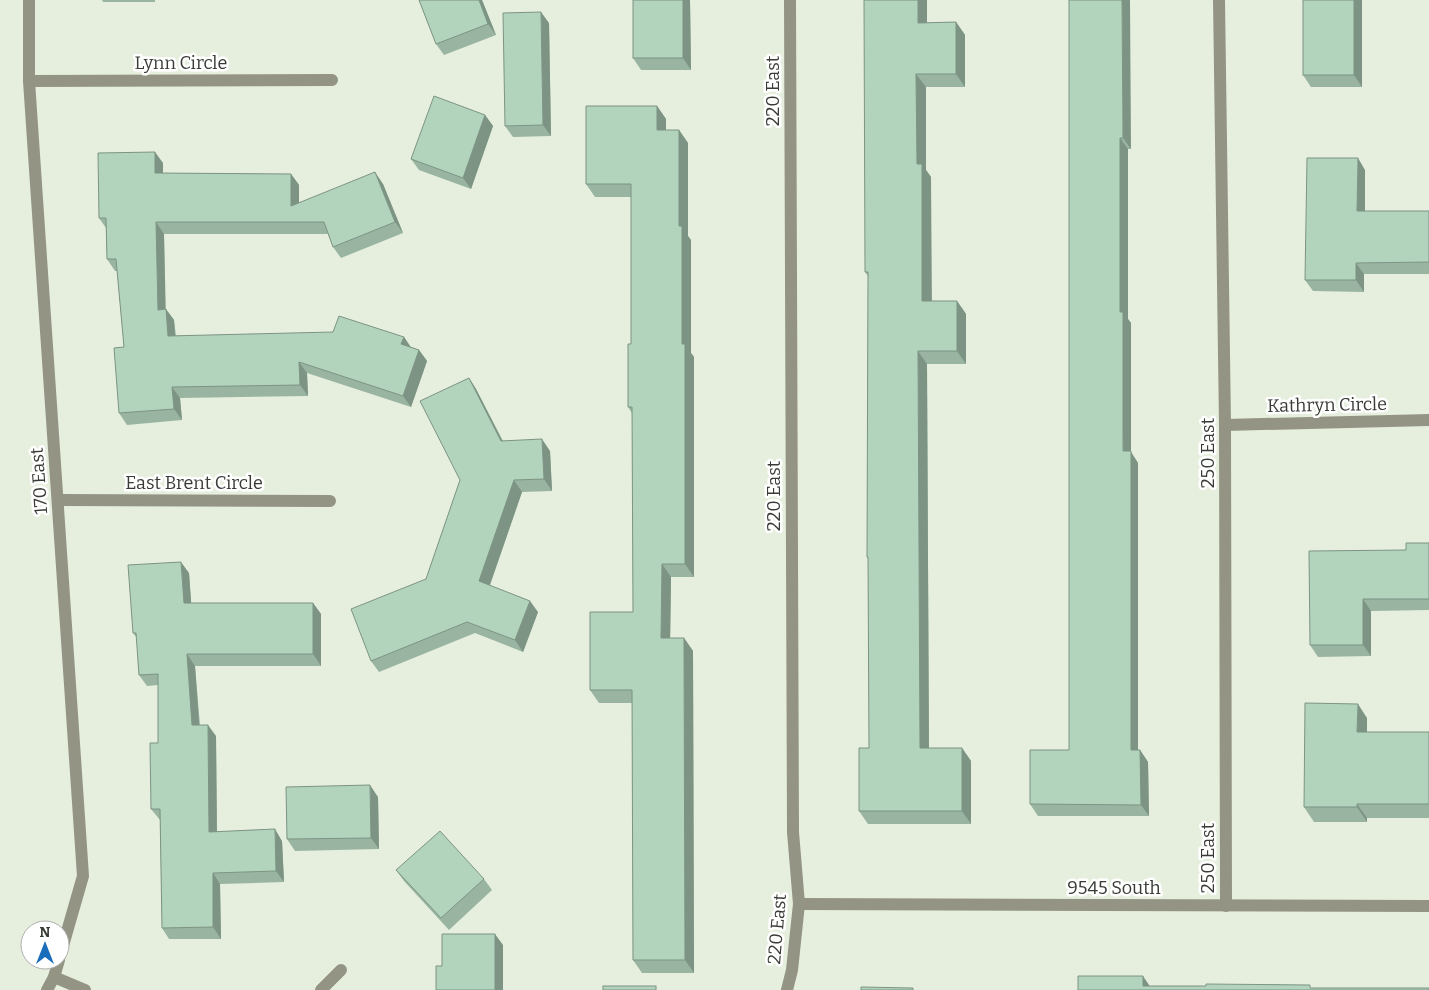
<svg xmlns="http://www.w3.org/2000/svg" width="1429" height="990" font-family="Bitter,serif">
	<style>
		.lines { fill: none; stroke-linecap: round; stroke-linejoin: round }
		.minor { stroke: #949485; stroke-width: 12 }
		.wall { fill: #99b5a2 }
		.shaded-wall { fill: #7d9484 }
		.building { fill: #b2d3bc; stroke: #7d9484 }
		.labels { text-anchor: middle; dominant-baseline: central; stroke-width: 5; stroke-linejoin: round; paint-order: stroke }
		.street-label { font-size: 18px; fill: #393c36; stroke: #fff }
	</style>
	<rect width="100%" height="100%" fill="#e6efde"/>
	<g class="lines">
		<g class="minor">
			<path d="M29,0v81l54,795 -23,80"/>
			<path d="M1219,0l6,425 1,481"/>
			<path d="M29,81l303,-1"/>
			<path d="M1225,425l204,-5"/>
			<path d="M58,500l272,1"/>
			<path d="M799,904l630,2"/>
			<path d="M54,977l31,13"/>
			<path d="M47,990l7,-13 5,-17"/>
			<path d="M321,990l20,-20"/>
			<path d="M787,990l5,-20 7,-66 -6,-72 -3,-832"/>
		</g>
	</g>
	<g class="wall">
		<path d="M102,0h53v2h-52z"/>
		<path d="M419,0h63l14,35 -52,20 -8,-11z"/>
		<path d="M633,0h57l1,70h-50l-8,-12z"/>
		<path d="M1069,0l62,149h-3v170l3,4v129l7,11v287h2l8,12 1,54h-111l-8,-12 39,-54z"/>
		<path d="M1362,0v87h-51l-8,-12z"/>
		<path d="M956,22l9,13v52h-39v83l5,7v124h26l9,13v50h-39l2,384h33l9,13v63h-103l-9,-13 10,-63 -1,-189 -1,-2 1,-281 -3,-4 62,-249z"/>
		<path d="M549,23l2,113 -38,1 -8,-11z"/>
		<path d="M657,106l9,13v11h13l9,13v93l3,4v113l3,4v220h-23l-1,61h14l9,13 1,322h-52l-9,-13 -1,-257h-33l-9,-13 43,-78 -1,-199 -4,-6 3,-63v-147h-36l-9,-13z"/>
		<path d="M485,115l8,11 -22,63 -52,-19 -8,-11z"/>
		<path d="M163,163v10l128,1 8,11v18l84,-19 20,49 -62,25 -8,-11 -5,-13h-164l1,75 9,11 2,16 228,1 7,10 8,3 8,11 -16,46 -104,-34 1,23 -128,2 2,22 -55,5 -8,-12 5,-66 -7,-76h-2l-8,-12 -1,-31 -7,-10z"/>
		<path d="M1365,170v41h64v63h-65v18l-51,-1 -8,-11z"/>
		<path d="M469,378l7,11 27,52 47,10 2,40 -30,1 -32,93 48,27 -15,40 -48,-19 -96,39 -8,-11 55,-82 34,-99z"/>
		<path d="M1429,543v67l-58,1v45l-53,1 -8,-12 96,-95z"/>
		<path d="M189,573l2,30h122l8,11v52h-126l5,59 16,11 1,96 65,9 2,41 -64,2 1,55h-52l-7,-11 -2,-108 -9,-11 7,-66v-58l-11,1 -8,-11 -2,-37 -4,-5z"/>
		<path d="M1367,718v14h62v86h-62v4h-53l-10,-15z"/>
		<path d="M378,797l1,52 -84,2 -8,-12z"/>
		<path d="M396,870l88,9 8,11 -43,40 -45,-49z"/>
	</g>
	<g class="shaded-wall">
		<path d="M479,0h3l14,35 -8,-11z"/>
		<path d="M683,0h7l1,70 -8,-12z"/>
		<path d="M918,0h9v36l-9,-13z"/>
		<path d="M1122,0h8l1,149 -8,-11z"/>
		<path d="M1354,0h8v87l-8,-12z"/>
		<path d="M541,12l8,11 2,113 -8,-11z"/>
		<path d="M956,22l9,13v52l-9,-13z"/>
		<path d="M916,74l10,13v83l5,7 1,137 -10,-13 -5,-137z"/>
		<path d="M657,106l9,13v24l-9,-13z"/>
		<path d="M485,115l8,11 -22,63 -8,-11z"/>
		<path d="M679,130l9,13v93l3,4v113l3,4v220l-9,-13 -3,-220 -3,-118z"/>
		<path d="M1120,138l8,11v170l3,4v129l7,11v299l-7,-12 -11,-438z"/>
		<path d="M155,152l8,11v21l-8,-11z"/>
		<path d="M1358,158l7,12v53l-8,-12z"/>
		<path d="M375,172l8,12 20,49 -8,-11z"/>
		<path d="M291,174l8,11v32l-8,-11z"/>
		<path d="M156,222l8,12 2,87 -8,-11z"/>
		<path d="M1356,263l8,11v18l-8,-12z"/>
		<path d="M957,301l9,13v50l-9,-13z"/>
		<path d="M166,309l8,11 2,28 -8,-12z"/>
		<path d="M404,337l7,11 -10,-4z"/>
		<path d="M419,350l8,11 -16,46 -8,-11z"/>
		<path d="M918,351l9,13 2,397 -9,-13z"/>
		<path d="M299,362l8,11 1,23 -8,-11z"/>
		<path d="M469,378l7,11 32,63 -7,-11z"/>
		<path d="M172,387l8,11 2,22 -8,-11z"/>
		<path d="M542,439l8,12 2,40 -8,-12z"/>
		<path d="M514,480l8,12 -35,101 -8,-12z"/>
		<path d="M181,562l8,11 3,41 -8,-11z"/>
		<path d="M662,564l9,13 -1,74 -9,-13z"/>
		<path d="M1363,599l8,12v45l-8,-11z"/>
		<path d="M530,601l8,11 -15,40 -8,-12z"/>
		<path d="M313,603l8,11v52l-8,-12z"/>
		<path d="M684,638l9,13 1,322 -9,-13z"/>
		<path d="M187,654l8,12 5,71 -8,-12z"/>
		<path d="M1358,704l9,14v28l-10,-14z"/>
		<path d="M208,725l8,11 1,108 -8,-12z"/>
		<path d="M962,748l9,13v63l-9,-13z"/>
		<path d="M1140,750l8,12 1,54 -8,-11z"/>
		<path d="M370,785l8,12 1,52 -8,-11z"/>
		<path d="M1357,804l10,14v4l-10,-15z"/>
		<path d="M275,829l7,12 2,41 -8,-11z"/>
		<path d="M213,873l7,11 1,55 -8,-12z"/>
		<path d="M495,934l8,11v45h-8z"/>
		<path d="M1143,976l8,12 -8,-2z"/>
	</g>
	<g class="building">
		<path d="M419,0h60l9,24 -52,20z"/>
		<rect x="633" y="0" width="50" height="58"/>
		<path d="M864,0h54v23l38,-1v52h-40l1,90h5v137h35v50h-39l2,397h42v63h-103v-63h10l-1,-191h-1l1,-285h-3z"/>
		<path d="M1069,0h53l1,138h-3v174h3v139h8v299h9l1,55 -111,-1v-54h39z"/>
		<rect x="1303" y="0" width="51" height="75"/>
		<path d="M541,12l2,113 -38,1 -2,-113z"/>
		<path d="M434,96l51,19 -22,63 -52,-19z"/>
		<path d="M586,106h71v24h22v96h3v118h3v220h-23l-1,74h23l1,322h-52l-1,-270h-42v-78h43l-1,-205h-4v-63h3v-160h-45z"/>
		<path d="M155,152v21l136,1v32l84,-34 20,50 -62,25 -9,-25h-168l2,88 8,-1 2,27 165,-4 6,-16 65,21 -3,7 18,6 -16,46 -104,-34 1,23 -128,2 2,22 -55,4 -5,-65 10,-1 -8,-88h-9l-1,-41h-7l-1,-65z"/>
		<path d="M1307,158h51l-1,53h72v51l-73,1v17h-51z"/>
		<path d="M469,378l32,63 41,-2 2,40 -30,1 -35,101 51,20 -15,39 -48,-18 -96,39 -20,-52 75,-30 34,-99 -40,-79z"/>
		<path d="M1406,543h23v56h-66v46h-53l-1,-94 97,-1z"/>
		<path d="M181,562l3,41h129v51h-126l5,71h16l1,107 66,-3 1,42 -63,2v54l-51,1 -2,-119h-9l-1,-66h8v-69l-19,1 -3,-42h-3l-5,-68z"/>
		<path d="M1305,703l53,1 -1,28h72v72h-72v3h-53z"/>
		<path d="M370,785l1,53 -84,1 -1,-52z"/>
		<path d="M440,831l44,48 -43,39 -45,-48z"/>
		<path d="M442,934h53v56h-59v-24h6z"/>
		<path d="M1078,976h65v10h63v-2l104,1v3h119v2h-351z"/>
		<rect x="603" y="986" width="53" height="4"/>
		<path d="M861,987l52,1v2h-52z"/>
	</g>
	<g class="labels">
		<g class="street-label">
			<text x="181" y="63">Lynn Circle</text>
			<text transform="translate(773 91) rotate(-90)">220 East</text>
			<text transform="translate(1327 405) rotate(-1)">Kathryn Circle</text>
			<text transform="translate(1208 453) rotate(-90)">250 East</text>
			<text transform="translate(39 481) rotate(-94)">170 East</text>
			<text x="194" y="483">East Brent Circle</text>
			<text transform="translate(774 496) rotate(-90)">220 East</text>
			<text transform="translate(1208 858) rotate(-90)">250 East</text>
			<text x="1114" y="888">9545 South</text>
			<text transform="translate(777 929) rotate(-85)">220 East</text>
		</g>
	</g>
	<g transform="translate(45 945)"><circle r="24" fill="#ffffff" stroke="#b0b1af"/>
	<path d="M0-4L9 19L0 12L-9 19Z" fill="#196dbb"/>
	<text y="-8" font-size="14" font-weight="bold" text-anchor="middle" fill="#393c36">N</text>
	</g>
</svg>
